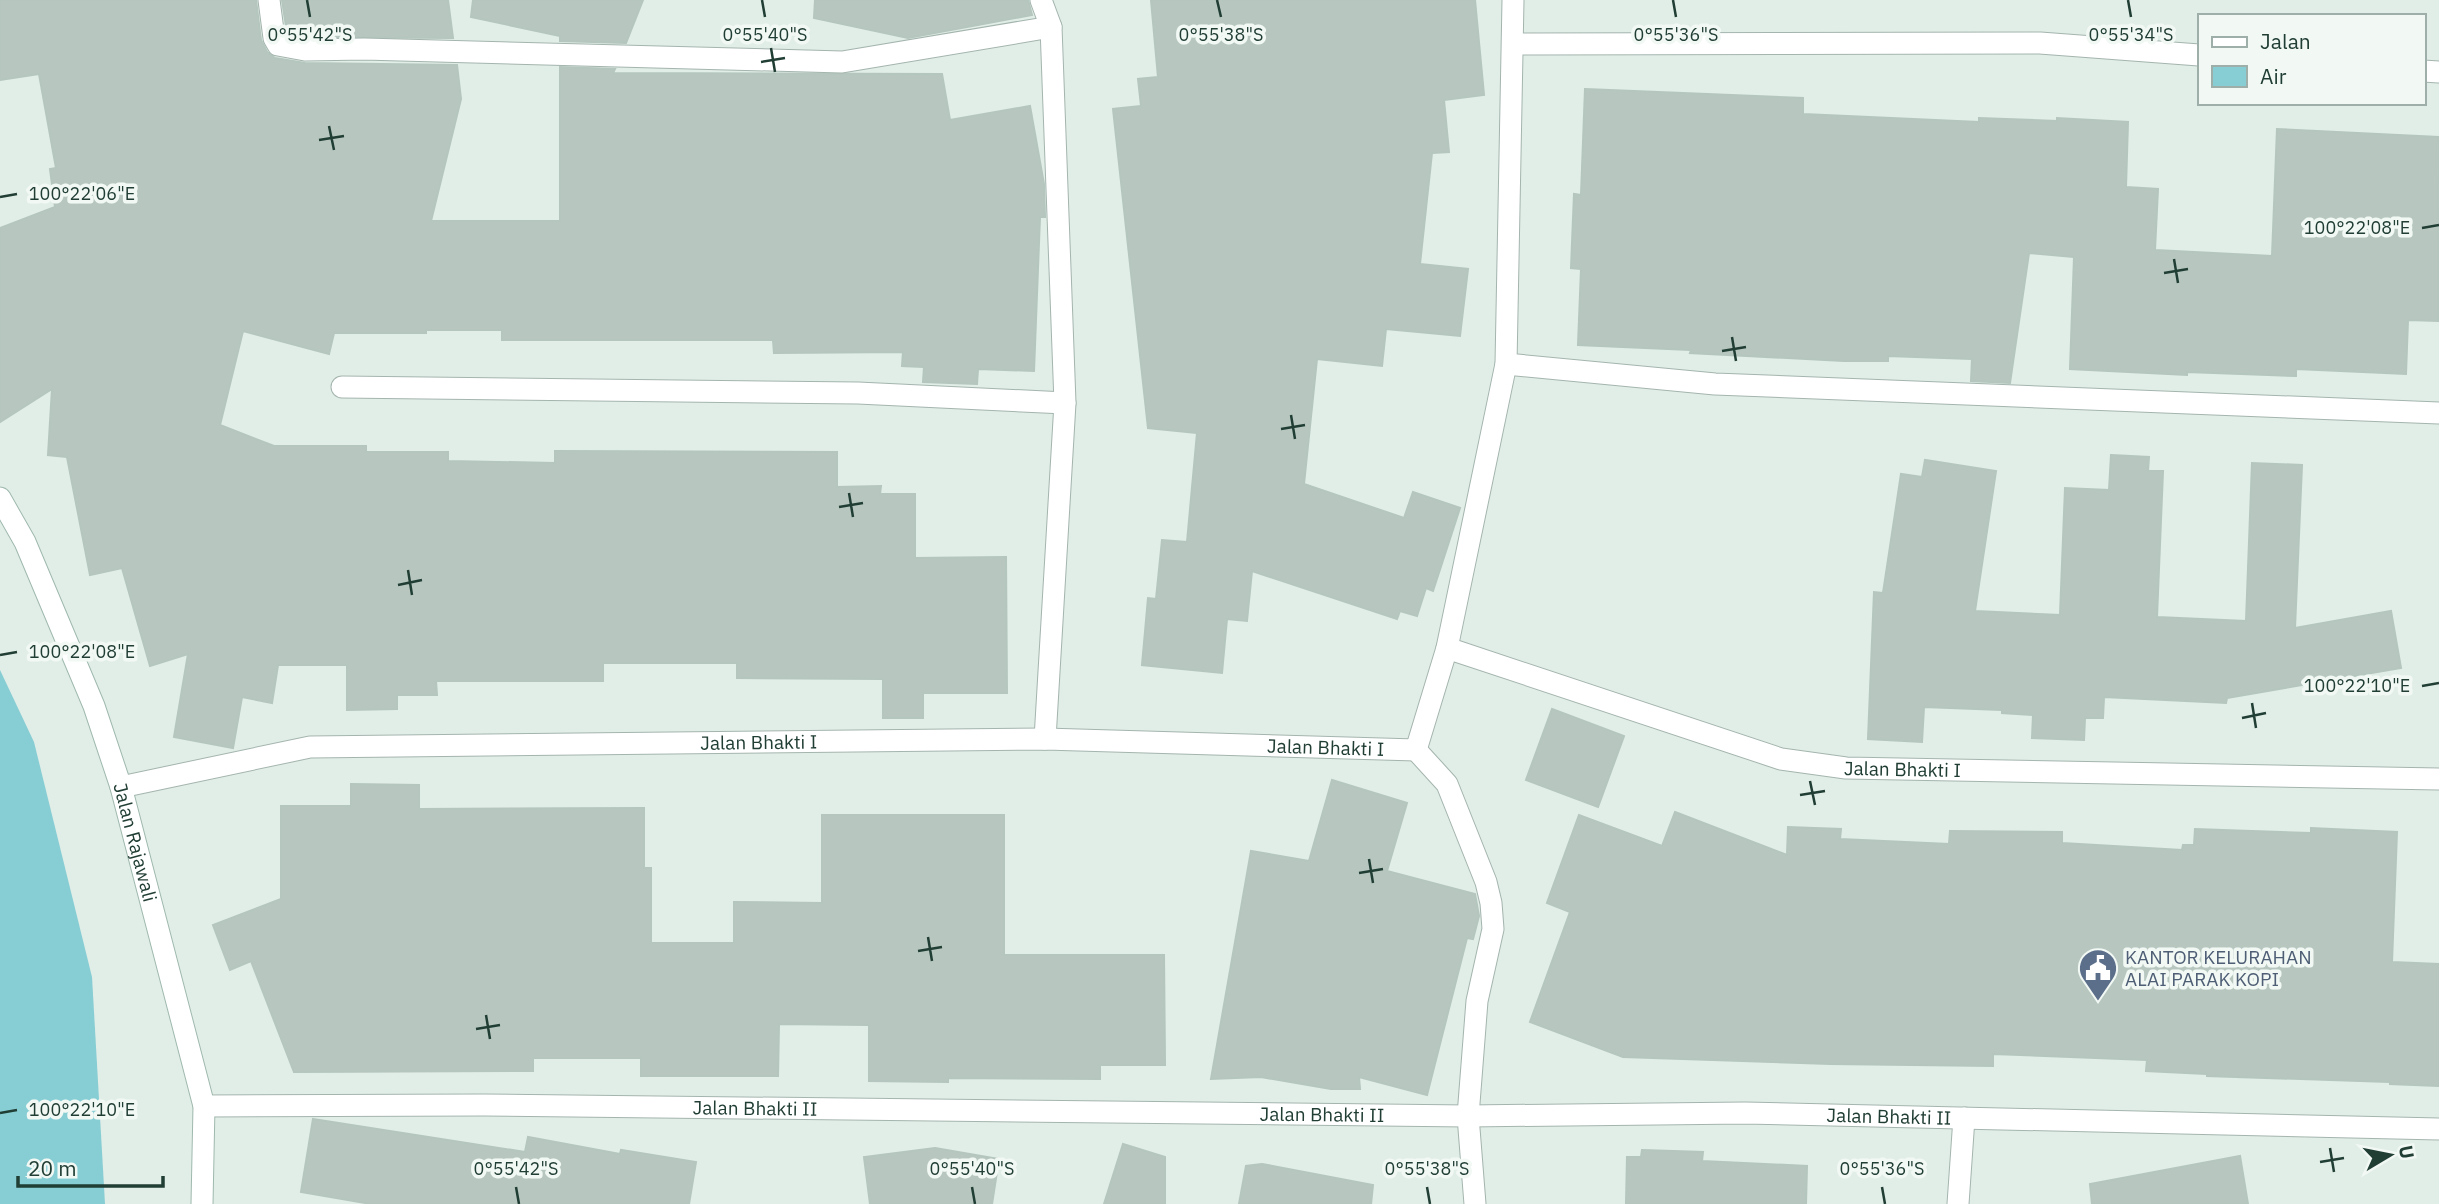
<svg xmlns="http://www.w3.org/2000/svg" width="2439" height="1204" font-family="'IBM Plex Sans',sans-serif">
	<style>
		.water { fill: #87cdd4 }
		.building { fill: #b7c7c0; stroke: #b4c6be; stroke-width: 2 }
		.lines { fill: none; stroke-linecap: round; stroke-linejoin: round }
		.lane-casing { stroke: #a4b5ae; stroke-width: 23 }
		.street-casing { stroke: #a4b5ae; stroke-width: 23 }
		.secondary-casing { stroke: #9fb9ae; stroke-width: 23 }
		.lane { stroke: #fff; stroke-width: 21 }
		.street { stroke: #fff; stroke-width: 21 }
		.secondary { stroke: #fff; stroke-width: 21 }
		.ticks { fill: none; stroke: #213e35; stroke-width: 2.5 }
		.labels { text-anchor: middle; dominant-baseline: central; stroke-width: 7; stroke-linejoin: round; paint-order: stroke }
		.street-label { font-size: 19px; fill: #213e35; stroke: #f2f9f5 }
		.service-label { font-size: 19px; fill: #4e5e75; stroke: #f2f9f5; text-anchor: start }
		.ticks-label { font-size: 18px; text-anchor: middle; fill: #213e35; stroke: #f2f9f5; stroke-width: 7; stroke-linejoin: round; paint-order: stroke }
	</style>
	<rect width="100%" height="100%" fill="#e1ede7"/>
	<path class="water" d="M0,670l34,72 58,235 13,227h-105z"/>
	<g class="building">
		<path d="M0,0h256l5,40 6,12 8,6 30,5 152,2 4,34 -30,122h129v-154l55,2 -2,4 329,1 8,46 80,-14 14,78 1,33h-5l-6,154 -56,-2 -1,15 -54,-2 1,-15 -22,-1 1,-14 -129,1 -1,-13h-271v-10h-76v3h-92l-5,21 -86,-23 -23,94 54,21h92v6h82v9l107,2v-12l282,1v35l44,-1 -1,8h35v64l91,-1 1,136h-84v25h-40v-39l-146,-1v-15h-134v18h-167l1,14h-40v14l-50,1v-45h-69l-6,38 -30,-6 -9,51 -59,-11 14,-83 -38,12 -28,-98 -32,7 -23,-118 -19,-2 4,-66 -52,33v-194l55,-21 -5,-38 6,-1 -17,-94 -39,6z"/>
		<path d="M282,0h166l5,38 -147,-1 -19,-4z"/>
		<path d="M473,0h170l-17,43 -66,-2v-5l-89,-19z"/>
		<path d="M815,0h213l4,15 -124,23 -94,-20z"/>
		<path d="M1151,0h324l9,95 -40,5 5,52 -17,1 -12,111 48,5 -8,67 -74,-7 -4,37 -65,-7 -13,125 100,34 9,-26 47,16 -27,83 -7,-3 -9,28 -17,-5 -3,8 -145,-48 -5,50 -20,-2 -5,54 -80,-8 6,-67 8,1 6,-59 25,2 10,-109 -49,-5 -35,-319 28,-3 -3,-27 20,-2z"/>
		<path d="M1585,89l218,9v16l176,8v-4l78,3v-3l71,4 -2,65 32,2 -3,61 117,6 5,-127 162,8 -1,184 -30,-1 -2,54 -110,-5v7l-109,-4v3l-117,-6 4,-112 -45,-4 -19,130 -39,-2 1,-22 -84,-3v5h-44l-154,-8 1,-3 -113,-5 3,-76 -10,-1 3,-74 7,1z"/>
		<path d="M2111,455l38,2 -1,14h15l-6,146 89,4 6,-158 50,2 -7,163 96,-17 10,57 -174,30 -1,5 -122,-6 -1,21h-18l-1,22 -52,-2 1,-23 -31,-2v-3l-78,-3 -2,35 -54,-3 6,-147 9,1 18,-119 21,3 3,-17 71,11 -21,140 85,4 5,-127 44,2z"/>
		<path d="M1552,709l72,27 -26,71 -72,-27z"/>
		<path d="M1332,780l75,23 -20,68 88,23 4,22 -6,23 -6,-1 -40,157 -68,-18 1,12h-29l-70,-12 -50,2 40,-228 58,10z"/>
		<path d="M351,784l68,1v24l225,-1v60h7v75h83v-41l88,1v-88h182v140h160l1,110h-65v14l-152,-1v4l-79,-1v-56l-90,-1 -1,52h-137v-18h-108v13l-239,1 -43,-111 -21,9 -17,-45 68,-26v-93h70z"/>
		<path d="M1675,812l112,43 1,-28 53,2 -1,10 109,5 1,-13 112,1v11l120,7 1,-5h11l1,-16 116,4v-5l86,4 -5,130 47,2v122l-49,-2v-2l-183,-6v-2l-61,-3 1,-11 -154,-6v12l-162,-2 -208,-7 -93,-35 40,-110 -23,-9 32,-88 83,31z"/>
		<path d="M313,1119l212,33 3,-15 92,17 1,-4 75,12 -7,42h-318l-70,-12z"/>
		<path d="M1123,1144l42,13v47h-61z"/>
		<path d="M935,1148l64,11 -7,45h-122l-6,-47z"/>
		<path d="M1642,1150l61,2 -1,9 105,5 -1,38h-180l1,-47h14z"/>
		<path d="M2240,1156l8,48h-156l-2,-20z"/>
		<path d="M1262,1164l111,21 -2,19h-132l7,-38z"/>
	</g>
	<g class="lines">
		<g class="lane-casing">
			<g id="lane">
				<path d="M269,0l5,38 4,7 27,5 59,-1 478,13 209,-35"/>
				<path d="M1041,0l10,27 14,376 -20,336"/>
				<path d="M342,387l516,6 207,10"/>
			</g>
		</g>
		<g class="street-casing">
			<g id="street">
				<path d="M1513,44l527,-1 159,12"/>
				<path d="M2423,71l16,1"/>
				<path d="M1506,364l209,20 724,29"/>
				<path id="s1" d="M1447,648l334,111 65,9 593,11"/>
				<path d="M1416,750l31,34 39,98 5,21 2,26 -16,72 -9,115 7,88"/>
				<path id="s2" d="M121,787l189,-40 735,-8 371,11 31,-102 59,-284 7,-364"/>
				<path id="s3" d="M204,1106l280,-1 984,11 277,-3 694,16"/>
				<path d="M1958,1204l6,-86"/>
			</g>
		</g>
		<g class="secondary-casing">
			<g id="secondary">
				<path id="s4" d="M0,498l25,44 69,164 27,81 83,319 -2,98"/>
			</g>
		</g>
		<use href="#lane" class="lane"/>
		<use href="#street" class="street"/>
		<use href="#secondary" class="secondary"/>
	</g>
	<path class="ticks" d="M307,0l3,17M762,0l3,17M1217,0l4,17M1673,0l3,17M2128,0l3,17M771,48l4,24M761,62l24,-4M329,126l5,24M319,140l25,-4M0,197l17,-3M2422,228l17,-3M2174,259l4,24M2164,273l24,-4M1732,337l4,24M1722,351l24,-4M1291,415l4,24M1281,429l24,-4M849,493l4,24M839,507l24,-4M408,570l4,25M398,585l24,-5M0,655l17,-3M2422,686l17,-3M2252,703l4,25M2242,718l24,-5M1810,781l5,24M1800,795l25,-4M1369,859l4,24M1359,873l24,-4M928,937l4,24M918,951l24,-4M486,1015l4,24M476,1029l24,-4M0,1113l17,-3M2330,1148l4,24M2320,1162l24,-4M516,1187l3,17M972,1187l3,17M1427,1187l3,17M1882,1187l3,17"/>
	<defs>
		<g id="civic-pin" transform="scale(2.0125)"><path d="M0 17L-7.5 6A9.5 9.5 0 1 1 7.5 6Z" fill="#5c6f8a" stroke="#f2f9f5"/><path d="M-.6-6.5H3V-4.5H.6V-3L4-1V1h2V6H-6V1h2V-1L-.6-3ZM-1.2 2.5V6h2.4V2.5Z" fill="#fff"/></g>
	</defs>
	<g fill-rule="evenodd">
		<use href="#civic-pin" x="2098" y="968"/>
	</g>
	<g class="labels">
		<g class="street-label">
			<text stroke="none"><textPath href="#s2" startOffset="642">Jalan Bhakti I</textPath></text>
			<text stroke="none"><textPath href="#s2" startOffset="1209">Jalan Bhakti I</textPath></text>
			<text stroke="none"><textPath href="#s1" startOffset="474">Jalan Bhakti I</textPath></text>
			<text stroke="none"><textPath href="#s4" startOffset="371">Jalan Rajawali</textPath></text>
			<text stroke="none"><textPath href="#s3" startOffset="551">Jalan Bhakti II</textPath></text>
			<text stroke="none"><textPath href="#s3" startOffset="1118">Jalan Bhakti II</textPath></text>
			<text stroke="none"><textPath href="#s3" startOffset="1685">Jalan Bhakti II</textPath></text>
		</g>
		<g class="service-label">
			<text x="2125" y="957">KANTOR KELURAHAN<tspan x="2125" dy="22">ALAI PARAK KOPI</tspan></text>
		</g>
	</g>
	<g class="ticks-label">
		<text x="310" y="41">0°55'42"S</text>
		<text x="765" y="41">0°55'40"S</text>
		<text x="1221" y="41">0°55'38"S</text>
		<text x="1676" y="41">0°55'36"S</text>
		<text x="2131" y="41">0°55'34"S</text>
		<text x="82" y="200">100°22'06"E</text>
		<text x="2357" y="234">100°22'08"E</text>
		<text x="82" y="658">100°22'08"E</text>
		<text x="2357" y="692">100°22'10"E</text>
		<text x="82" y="1116">100°22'10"E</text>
		<text x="516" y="1175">0°55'42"S</text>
		<text x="972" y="1175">0°55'40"S</text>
		<text x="1427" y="1175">0°55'38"S</text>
		<text x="1882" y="1175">0°55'36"S</text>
	</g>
	<rect x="2198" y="14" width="228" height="91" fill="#f2f9f5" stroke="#9eaea8" stroke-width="2"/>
	<rect x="2212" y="37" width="35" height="10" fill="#ffffff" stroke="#9eaea8" stroke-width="2"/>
	<text x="2260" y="49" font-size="21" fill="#213e35">Jalan</text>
	<rect x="2212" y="66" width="35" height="21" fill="#87cdd4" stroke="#9eaea8" stroke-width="2"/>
	<text x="2260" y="84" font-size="21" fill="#213e35">Air</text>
	<g transform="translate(2390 1155) rotate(80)" stroke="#f2f9f5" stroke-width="5" paint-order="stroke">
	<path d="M0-5L12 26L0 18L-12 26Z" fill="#213e35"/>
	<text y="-10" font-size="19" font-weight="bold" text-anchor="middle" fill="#213e35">U</text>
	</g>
	<path d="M18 1176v10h145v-10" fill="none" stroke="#213e35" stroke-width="3.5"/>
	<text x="28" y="1176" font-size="21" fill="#213e35" stroke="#f2f9f5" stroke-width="5" paint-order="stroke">20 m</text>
</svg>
